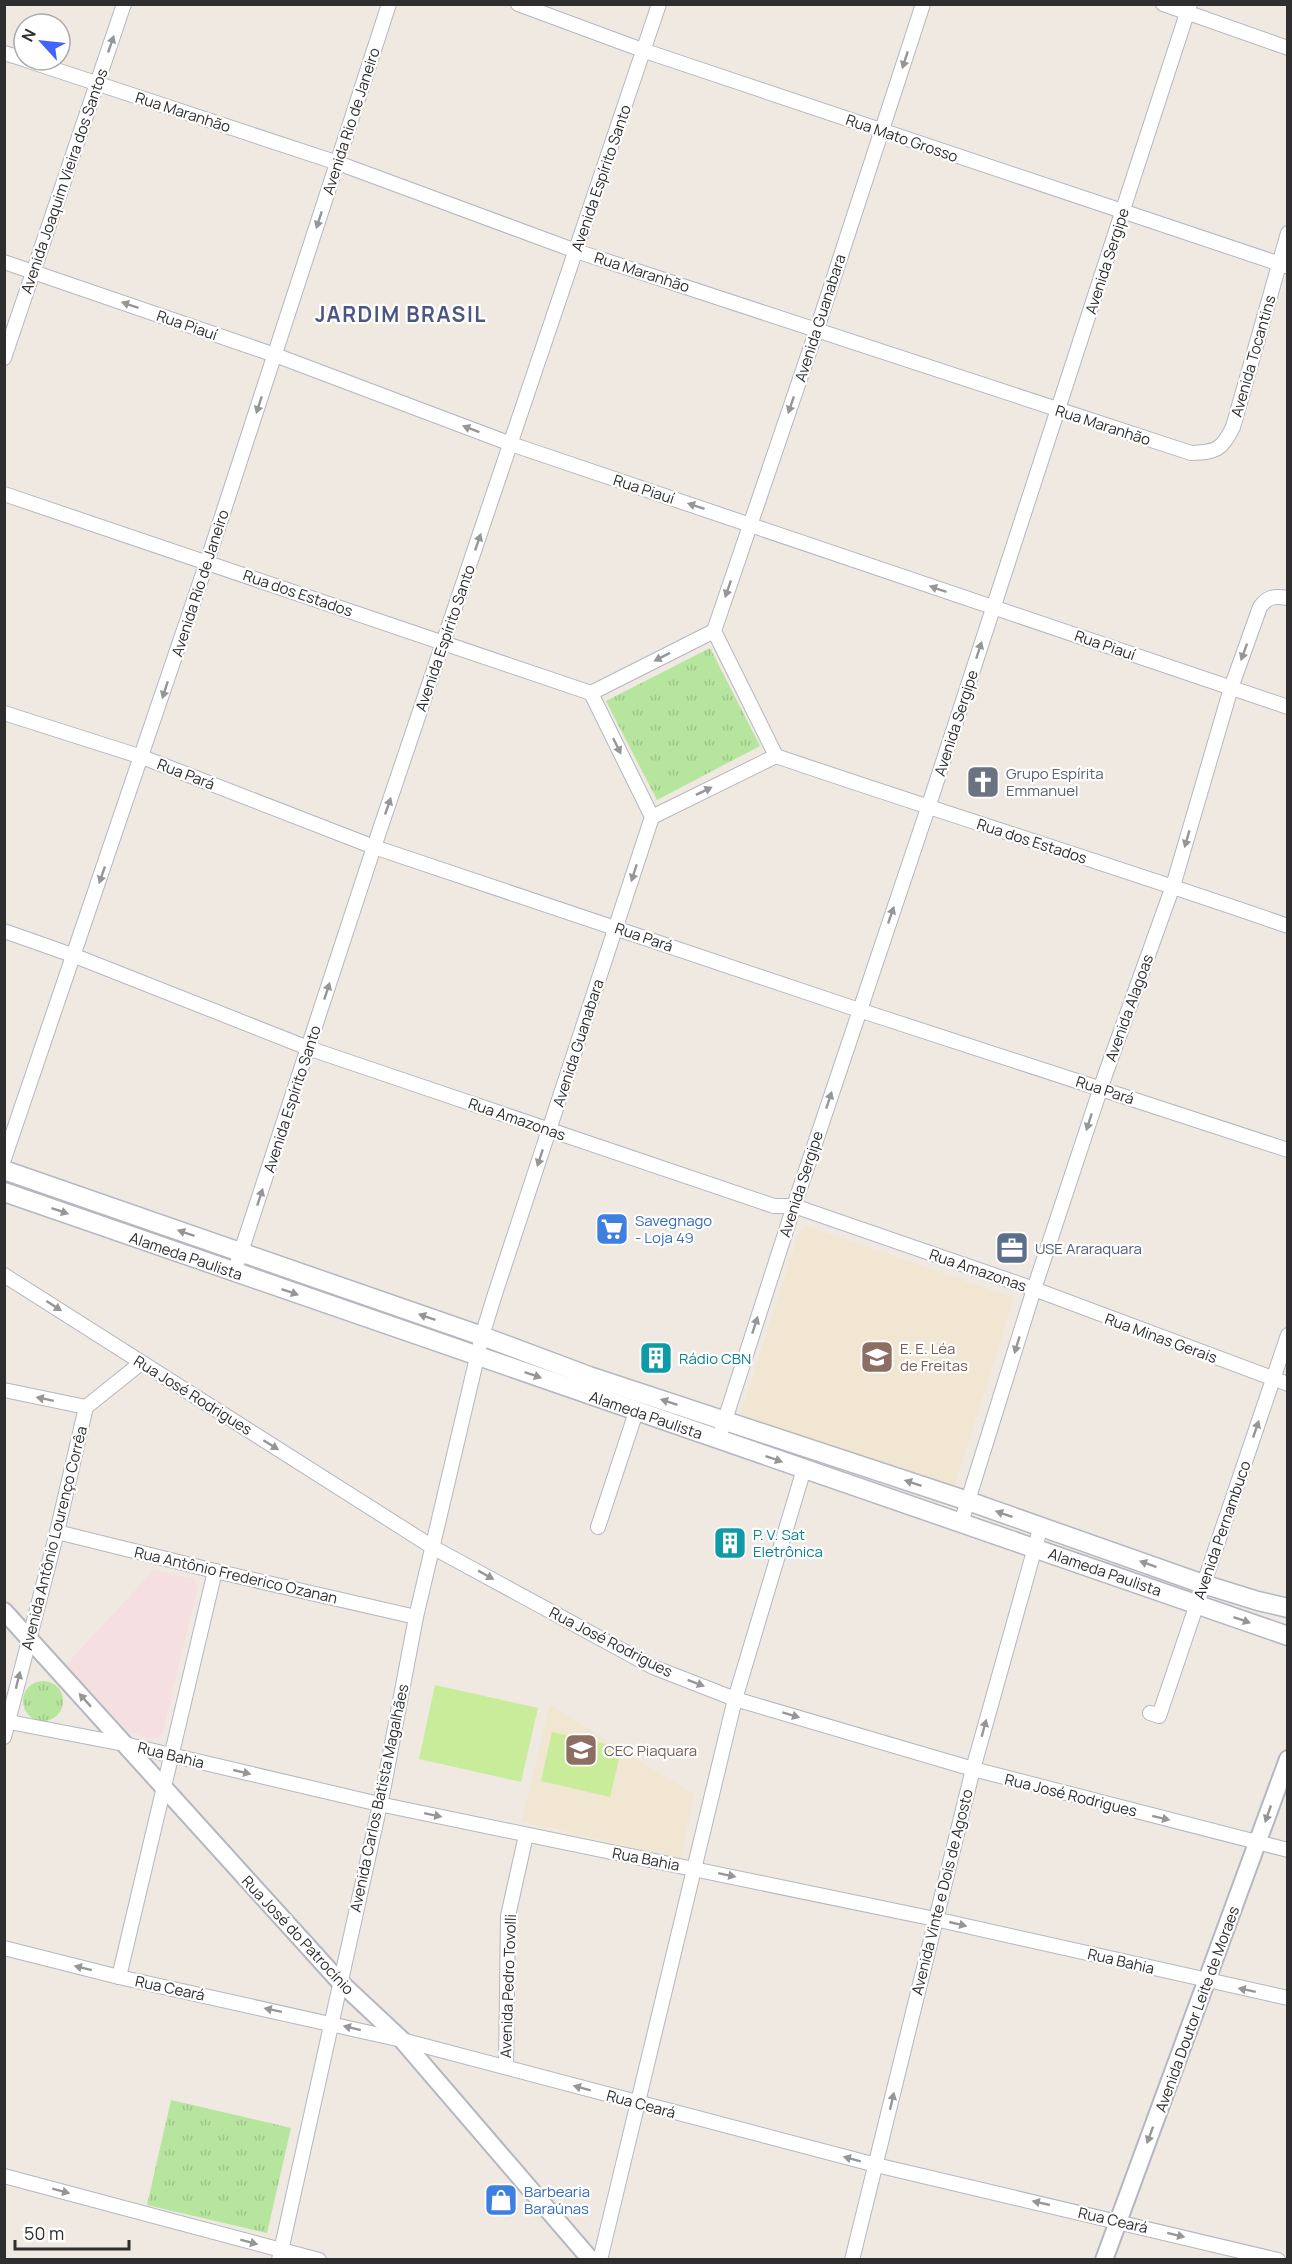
<svg xmlns="http://www.w3.org/2000/svg" width="1292" height="2264" font-family="Manrope,sans-serif">
	<style>
		.education { fill: #f0e6d1 }
		.medical { fill: #f5dfe0 }
		.park { fill: url(#park-tufts) }
		.pitch { fill: #c9ec9a }
		.lines { fill: none; stroke-linecap: round; stroke-linejoin: round }
		.minor-casing { stroke: #b4b7c1; stroke-width: 16 }
		.tertiary-casing { stroke: #b4b7c1; stroke-width: 20 }
		.secondary-casing { stroke: #b4b7c1; stroke-width: 21 }
		.minor { stroke: #fff; stroke-width: 14 }
		.tertiary { stroke: #fff; stroke-width: 16 }
		.secondary { stroke: #fff; stroke-width: 18 }
		.oneway { fill: #969696 }
		.labels { text-anchor: middle; dominant-baseline: central; stroke-width: 4.5; stroke-linejoin: round; paint-order: stroke }
		.street-label { font-size: 15px; fill: #2e2e2e; stroke: #fff }
		.worship-label { font-size: 15px; fill: #5b616d; stroke: #fff; text-anchor: start }
		.shop-label { font-size: 15px; fill: #366cbe; stroke: #fff; text-anchor: start }
		.service-label { font-size: 15px; fill: #4e5e75; stroke: #fff; text-anchor: start }
		.education-label { font-size: 15px; fill: #785e54; stroke: #fff; text-anchor: start }
		.culture-label { font-size: 15px; fill: #0d838f; stroke: #fff; text-anchor: start }
		.district-label { font-size: 21px; font-weight: bold; letter-spacing: 1.5px; fill: #4d5680; stroke: #fff }
	</style>
	<defs>
		<pattern id="park-tufts" width="24" height="20" patternUnits="userSpaceOnUse" patternTransform="scale(1.5)"><rect width="24" height="20" fill="#b6e59e"/><path d="M3 7l-1-3M5 7V3M7 7l1-3M15 17l-1-3M17 17v-4M19 17l1-3" fill="none" stroke="#9dc588"/></pattern>
	</defs>
	<rect width="100%" height="100%" fill="#efe9e1"/>
	<g class="education">
		<path d="M806,1226l205,71 2,4 -58,183 -6,6 -204,-69 -4,-8 58,-180z"/>
		<path d="M550,1705l144,90 -14,64 -158,-38z"/>
	</g>
	<path class="medical" d="M154,1570l39,9 5,7 -36,148 -10,5 -24,-7 -62,-67z"/>
	<g class="park">
		<path d="M710,648l50,98 -103,54 -51,-99z"/>
		<circle cx="43" cy="1701" r="20"/>
		<path d="M171,2100l120,28 -24,105 -120,-28z"/>
	</g>
	<g class="pitch">
		<path d="M435,1685l103,23 -17,74 -102,-23z"/>
		<path d="M552,1732l61,14 8,5 -11,46 -69,-16z"/>
	</g>
	<g class="lines">
		<g class="minor-casing">
			<g id="minor">
				<path d="M518,4l127,47 641,215"/>
				<path d="M1163,4l125,44"/>
				<path d="M4,53l20,6"/>
				<path d="M26,60l312,103 238,88 615,202c25,-1 31,-3 42,-26l55,-194"/>
				<path d="M4,262l271,93 236,89 777,263"/>
				<path d="M4,358l120,-354"/>
				<path d="M4,494l587,199"/>
				<path d="M591,693l123,-62 103,-302 106,-325"/>
				<path d="M4,713l138,44 232,90 485,163 429,140"/>
				<path d="M776,756c170,58 342,111 512,170"/>
				<path d="M652,817l124,-61 -62,-125"/>
				<path d="M4,931l71,25 233,92 466,158h20l240,83 254,95"/>
				<path d="M4,1159l203,-597 182,-558"/>
				<path d="M234,1273l140,-426 285,-843"/>
				<path d="M4,1275l430,273 219,119 82,32 238,70 315,81"/>
				<path d="M4,1390l82,17"/>
				<path d="M722,1429l72,-223 134,-398 262,-804"/>
				<path d="M961,1523l73,-234 70,-211 69,-192 58,-198 29,-81c8,-11 15,-11 28,-9"/>
				<path d="M598,1527l38,-115"/>
				<path d="M57,1532l158,39 201,46"/>
				<path d="M1150,1713l9,3 129,-381"/>
				<path d="M4,1721l120,23 255,60 556,115 353,79"/>
				<path d="M4,1737l53,-205 29,-125 55,-44"/>
				<path d="M4,1948l115,29 283,63 474,125 402,95"/>
				<path d="M119,1977l96,-406"/>
				<path d="M506,2067l2,-151 18,-81"/>
				<path d="M4,2176l315,84"/>
				<path d="M279,2260l104,-469 33,-174 66,-281 13,-42 157,-477 -61,-124"/>
				<path d="M600,2260l135,-561 69,-230"/>
				<path d="M852,2260l121,-491 68,-243"/>
			</g>
		</g>
		<g class="tertiary-casing">
			<g id="tertiary">
				<path d="M4,1611l335,370 63,59 189,220"/>
				<path d="M1104,2260l184,-501"/>
			</g>
		</g>
		<g class="secondary-casing">
			<g id="secondary">
				<path d="M4,1170l478,166 107,40 379,125 235,83 55,17 30,7"/>
				<path d="M4,1192l1284,444"/>
			</g>
		</g>
		<use href="#minor" class="minor"/>
		<use href="#tertiary" class="tertiary"/>
		<use href="#secondary" class="secondary"/>
	</g>
	<defs><path id="oneway-solid" d="M-6-.8H1V-3.2L6.5 0L1 3.2V.8H-6Z" transform="scale(1.5)"/></defs>
	<g class="oneway">
		<use href="#oneway-solid" transform="translate(111 44) rotate(-71)"/>
		<use href="#oneway-solid" transform="translate(905 60) rotate(108)"/>
		<use href="#oneway-solid" transform="translate(319 220) rotate(108)"/>
		<use href="#oneway-solid" transform="translate(130 305) rotate(-161)"/>
		<use href="#oneway-solid" transform="translate(259 405) rotate(108)"/>
		<use href="#oneway-solid" transform="translate(791 405) rotate(109)"/>
		<use href="#oneway-solid" transform="translate(471 429) rotate(-159)"/>
		<use href="#oneway-solid" transform="translate(696 506) rotate(-162)"/>
		<use href="#oneway-solid" transform="translate(478 542) rotate(-71)"/>
		<use href="#oneway-solid" transform="translate(728 589) rotate(109)"/>
		<use href="#oneway-solid" transform="translate(938 589) rotate(-161)"/>
		<use href="#oneway-solid" transform="translate(979 650) rotate(-72)"/>
		<use href="#oneway-solid" transform="translate(1244 652) rotate(110)"/>
		<use href="#oneway-solid" transform="translate(662 657) rotate(153)"/>
		<use href="#oneway-solid" transform="translate(165 690) rotate(108)"/>
		<use href="#oneway-solid" transform="translate(617 746) rotate(64)"/>
		<use href="#oneway-solid" transform="translate(704 791) rotate(-26)"/>
		<use href="#oneway-solid" transform="translate(388 806) rotate(-71)"/>
		<use href="#oneway-solid" transform="translate(1187 839) rotate(106)"/>
		<use href="#oneway-solid" transform="translate(634 873) rotate(108)"/>
		<use href="#oneway-solid" transform="translate(102 875) rotate(109)"/>
		<use href="#oneway-solid" transform="translate(891 915) rotate(-71)"/>
		<use href="#oneway-solid" transform="translate(327 991) rotate(-72)"/>
		<use href="#oneway-solid" transform="translate(829 1100) rotate(-72)"/>
		<use href="#oneway-solid" transform="translate(1089 1122) rotate(108)"/>
		<use href="#oneway-solid" transform="translate(540 1158) rotate(108)"/>
		<use href="#oneway-solid" transform="translate(260 1197) rotate(-72)"/>
		<use href="#oneway-solid" transform="translate(60 1211) rotate(19)"/>
		<use href="#oneway-solid" transform="translate(186 1233) rotate(-161)"/>
		<use href="#oneway-solid" transform="translate(290 1292) rotate(19)"/>
		<use href="#oneway-solid" transform="translate(54 1306) rotate(33)"/>
		<use href="#oneway-solid" transform="translate(427 1317) rotate(-161)"/>
		<use href="#oneway-solid" transform="translate(755 1325) rotate(-72)"/>
		<use href="#oneway-solid" transform="translate(1017 1345) rotate(107)"/>
		<use href="#oneway-solid" transform="translate(533 1375) rotate(19)"/>
		<use href="#oneway-solid" transform="translate(45 1399) rotate(-168)"/>
		<use href="#oneway-solid" transform="translate(669 1402) rotate(-162)"/>
		<use href="#oneway-solid" transform="translate(1256 1429) rotate(-71)"/>
		<use href="#oneway-solid" transform="translate(271 1445) rotate(32)"/>
		<use href="#oneway-solid" transform="translate(774 1459) rotate(19)"/>
		<use href="#oneway-solid" transform="translate(913 1483) rotate(-162)"/>
		<use href="#oneway-solid" transform="translate(1004 1514) rotate(-161)"/>
		<use href="#oneway-solid" transform="translate(1148 1564) rotate(-160)"/>
		<use href="#oneway-solid" transform="translate(486 1575) rotate(29)"/>
		<use href="#oneway-solid" transform="translate(1242 1620) rotate(19)"/>
		<use href="#oneway-solid" transform="translate(18 1680) rotate(-76)"/>
		<use href="#oneway-solid" transform="translate(696 1683) rotate(21)"/>
		<use href="#oneway-solid" transform="translate(85 1700) rotate(-132)"/>
		<use href="#oneway-solid" transform="translate(791 1715) rotate(17)"/>
		<use href="#oneway-solid" transform="translate(984 1728) rotate(-75)"/>
		<use href="#oneway-solid" transform="translate(242 1772) rotate(13)"/>
		<use href="#oneway-solid" transform="translate(1268 1814) rotate(109)"/>
		<use href="#oneway-solid" transform="translate(433 1815) rotate(12)"/>
		<use href="#oneway-solid" transform="translate(1161 1818) rotate(14)"/>
		<use href="#oneway-solid" transform="translate(727 1875) rotate(12)"/>
		<use href="#oneway-solid" transform="translate(958 1924) rotate(13)"/>
		<use href="#oneway-solid" transform="translate(83 1968) rotate(-166)"/>
		<use href="#oneway-solid" transform="translate(1247 1990) rotate(-168)"/>
		<use href="#oneway-solid" transform="translate(273 2010) rotate(-168)"/>
		<use href="#oneway-solid" transform="translate(352 2028) rotate(-166)"/>
		<use href="#oneway-solid" transform="translate(582 2088) rotate(-165)"/>
		<use href="#oneway-solid" transform="translate(892 2101) rotate(-77)"/>
		<use href="#oneway-solid" transform="translate(1150 2135) rotate(110)"/>
		<use href="#oneway-solid" transform="translate(852 2159) rotate(-165)"/>
		<use href="#oneway-solid" transform="translate(61 2191) rotate(15)"/>
		<use href="#oneway-solid" transform="translate(1041 2203) rotate(-167)"/>
		<use href="#oneway-solid" transform="translate(1176 2235) rotate(14)"/>
		<use href="#oneway-solid" transform="translate(249 2242) rotate(15)"/>
	</g>
	<defs>
		<g id="church-square" transform="scale(1.725)"><rect x="-9" y="-9" width="18" height="18" rx="4" fill="#6b7280" stroke="#fff"/><path d="M-1.2-6h2.4v3.5h3.3v2.4h-3.3V6h-2.4V-.1h-3.3v-2.4h3.3Z" fill="#fff"/></g>
		<g id="supermarket-square" transform="scale(1.725)"><rect x="-9" y="-9" width="18" height="18" rx="4" fill="#3f7fe0" stroke="#fff"/><path d="M-6-5.5h2.5l.6 2H6L4.5 2H-2.5L-4.4-4H-6ZM-1.5 3.2a1.3 1.3 0 1 0 .1 0ZM3 3.2a1.3 1.3 0 1 0 .1 0Z" fill="#fff"/></g>
		<g id="office-square" transform="scale(1.725)"><rect x="-9" y="-9" width="18" height="18" rx="4" fill="#5c6f8a" stroke="#fff"/><path d="M-6-3h4V-5.5h4V-3h4V5H-6ZM-1-4.5V-3h2v-1.5ZM-6 0V1H6V0Z" fill="#fff"/></g>
		<g id="school-square" transform="scale(1.725)"><rect x="-9" y="-9" width="18" height="18" rx="4" fill="#8d6e63" stroke="#fff"/><path d="M0-5L7-2L0 1L-7-2ZM-4 1L0 2.5L4 1V4Q0 6-4 4Z" fill="#fff"/></g>
		<g id="building-square" transform="scale(1.725)"><rect x="-9" y="-9" width="18" height="18" rx="4" fill="#0f9aa8" stroke="#fff"/><path d="M-4-6H4V6H1V3H-1V6H-4ZM-2.5-4.3h1.7v1.8h-1.7ZM.8-4.3h1.7v1.8H.8ZM-2.5-1h1.7V.8h-1.7ZM.8-1h1.7V.8H.8Z" fill="#fff"/></g>
		<g id="shop-square" transform="scale(1.725)"><rect x="-9" y="-9" width="18" height="18" rx="4" fill="#3f7fe0" stroke="#fff"/><path d="M-5-2.5h2.3a2.7 3.5 0 0 1 5.4 0H5L5.5 6h-11ZM-1.5-2.5h3a1.5 2.3 0 0 0-3 0Z" fill="#fff"/></g>
	</defs>
	<g fill-rule="evenodd">
		<use href="#church-square" x="983" y="782"/>
		<use href="#supermarket-square" x="612" y="1229"/>
		<use href="#office-square" x="1012" y="1248"/>
		<use href="#school-square" x="877" y="1357"/>
		<use href="#building-square" x="656" y="1358"/>
		<use href="#building-square" x="730" y="1543"/>
		<use href="#school-square" x="581" y="1750"/>
		<use href="#shop-square" x="501" y="2200"/>
	</g>
	<g class="labels">
		<g class="street-label">
			<text transform="translate(183 112) rotate(18)">Rua Maranhão</text>
			<text transform="translate(351 121) rotate(-72)">Avenida Rio de Janeiro</text>
			<text transform="translate(902 138) rotate(19)">Rua Mato Grosso</text>
			<text transform="translate(601 178) rotate(-71)">Avenida Espírito Santo</text>
			<text transform="translate(64 181) rotate(-71)">Avenida Joaquim Vieira dos Santos</text>
			<text transform="translate(1107 261) rotate(-72)">Avenida Sergipe</text>
			<text transform="translate(642 272) rotate(18)">Rua Maranhão</text>
			<text transform="translate(820 318) rotate(-72)">Avenida Guanabara</text>
			<text transform="translate(187 325) rotate(19)">Rua Piauí</text>
			<text transform="translate(1253 356) rotate(-74)">Avenida Tocantins</text>
			<text transform="translate(1103 425) rotate(18)">Rua Maranhão</text>
			<text transform="translate(644 489) rotate(18)">Rua Piauí</text>
			<text transform="translate(200 583) rotate(-72)">Avenida Rio de Janeiro</text>
			<text transform="translate(298 593) rotate(19)">Rua dos Estados</text>
			<text transform="translate(445 638) rotate(-71)">Avenida Espírito Santo</text>
			<text transform="translate(1105 645) rotate(19)">Rua Piauí</text>
			<text transform="translate(956 723) rotate(-72)">Avenida Sergipe</text>
			<text transform="translate(186 774) rotate(21)">Rua Pará</text>
			<text transform="translate(1032 841) rotate(18)">Rua dos Estados</text>
			<text transform="translate(644 937) rotate(19)">Rua Pará</text>
			<text transform="translate(1129 1008) rotate(-70)">Avenida Alagoas</text>
			<text transform="translate(578 1043) rotate(-72)">Avenida Guanabara</text>
			<text transform="translate(1105 1090) rotate(18)">Rua Pará</text>
			<text transform="translate(292 1099) rotate(-72)">Avenida Espírito Santo</text>
			<text transform="translate(517 1119) rotate(19)">Rua Amazonas</text>
			<text transform="translate(801 1184) rotate(-72)">Avenida Sergipe</text>
			<text transform="translate(186 1256) rotate(19)">Alameda Paulista</text>
			<text transform="translate(978 1270) rotate(19)">Rua Amazonas</text>
			<text transform="translate(1161 1338) rotate(20)">Rua Minas Gerais</text>
			<text transform="translate(193 1395) rotate(32)">Rua José Rodrigues</text>
			<text transform="translate(646 1415) rotate(19)">Alameda Paulista</text>
			<text transform="translate(1222 1530) rotate(-71)">Avenida Pernambuco</text>
			<text transform="translate(54 1538) rotate(-76)">Avenida Antônio Lourenço Corrêa</text>
			<text transform="translate(1105 1572) rotate(19)">Alameda Paulista</text>
			<text transform="translate(236 1575) rotate(13)">Rua Antônio Frederico Ozanan</text>
			<text transform="translate(611 1642) rotate(27)">Rua José Rodrigues</text>
			<text transform="translate(171 1755) rotate(14)">Rua Bahia</text>
			<text transform="translate(1071 1795) rotate(14)">Rua José Rodrigues</text>
			<text transform="translate(379 1798) rotate(-78)">Avenida Carlos Batista Magalhães</text>
			<text transform="translate(646 1859) rotate(11)">Rua Bahia</text>
			<text transform="translate(942 1892) rotate(-76)">Avenida Vinte e Dois de Agosto</text>
			<text transform="translate(298 1935) rotate(47)">Rua José do Patrocínio</text>
			<text transform="translate(1121 1961) rotate(13)">Rua Bahia</text>
			<text transform="translate(508 1986) rotate(-88)">Avenida Pedro Tovolli</text>
			<text transform="translate(170 1988) rotate(12)">Rua Ceará</text>
			<text transform="translate(1197 2009) rotate(-70)">Avenida Doutor Leite de Moraes</text>
			<text transform="translate(641 2104) rotate(15)">Rua Ceará</text>
			<text transform="translate(1113 2220) rotate(13)">Rua Ceará</text>
		</g>
		<g class="worship-label">
			<text x="1006" y="773">Grupo Espírita<tspan x="1006" dy="17">Emmanuel</tspan></text>
		</g>
		<g class="shop-label">
			<text x="635" y="1220">Savegnago<tspan x="635" dy="17">- Loja 49</tspan></text>
			<text x="524" y="2191">Barbearia<tspan x="524" dy="17">Baraúnas</tspan></text>
		</g>
		<g class="service-label">
			<text x="1035" y="1248">USE Araraquara</text>
		</g>
		<g class="education-label">
			<text x="900" y="1348">E. E. Léa<tspan x="900" dy="17">de Freitas</tspan></text>
			<text x="604" y="1750">CEC Piaquara</text>
		</g>
		<g class="culture-label">
			<text x="679" y="1358">Rádio CBN</text>
			<text x="753" y="1534">P. V. Sat<tspan x="753" dy="17">Eletrônica</tspan></text>
		</g>
		<g class="district-label">
			<text x="401" y="314">JARDIM BRASIL</text>
		</g>
	</g>
	<rect width="1292" height="2264" fill="none" stroke="#2e2e2e" stroke-width="12"/>
	<g transform="translate(42 42) rotate(297)"><circle r="28" fill="#ffffff" stroke="#ababab" stroke-width="1.5"/>
	<path d="M0-4.5L10 22L0 15L-10 22Z" fill="#4264fb"/>
	<text y="-9" font-size="16" font-weight="bold" text-anchor="middle" fill="#2e2e2e">N</text>
	</g>
	<path d="M15 2240v9h114v-9" fill="none" stroke="#2e2e2e" stroke-width="3"/>
	<text x="24" y="2240" font-size="18" fill="#2e2e2e" stroke="#ffffff" stroke-width="4.5" paint-order="stroke">50 m</text>
</svg>
